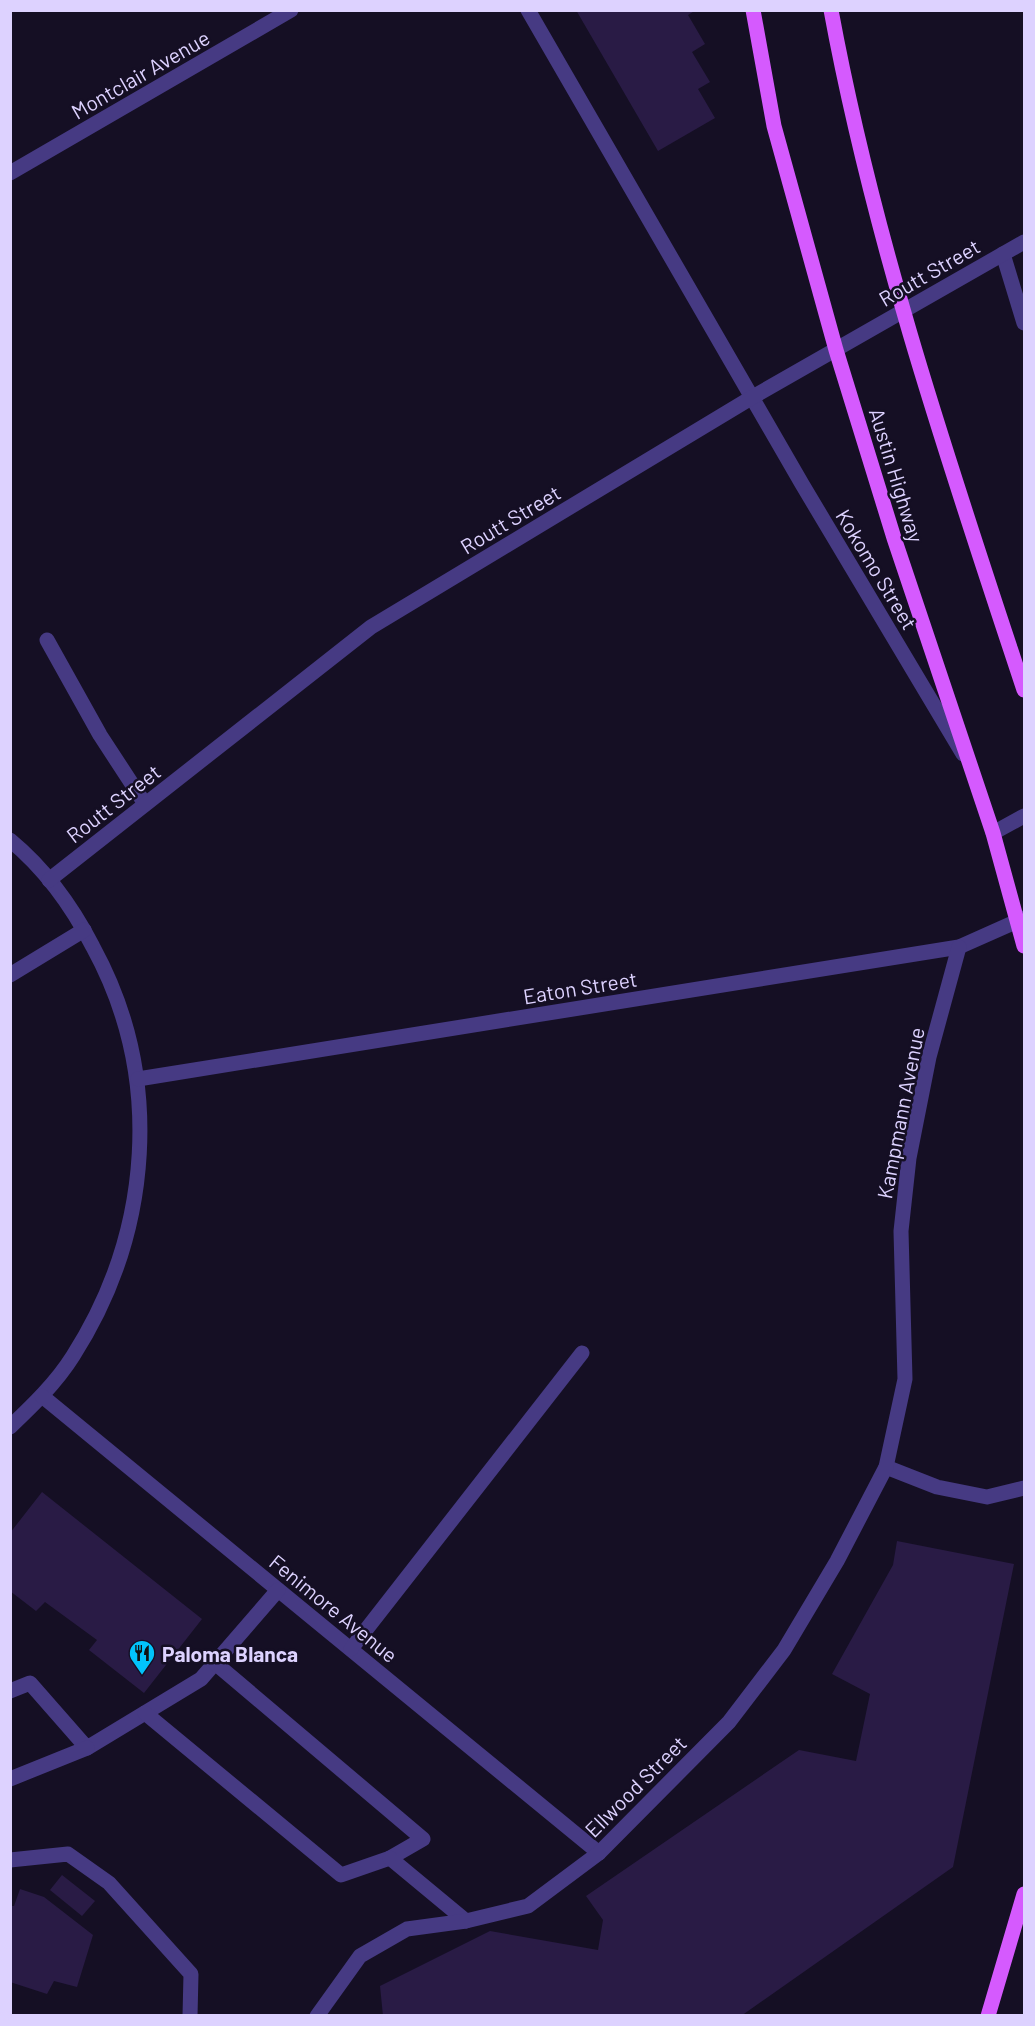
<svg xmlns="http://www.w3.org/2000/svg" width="1035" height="2026" font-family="Barlow,sans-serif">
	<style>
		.building { fill: #291b45 }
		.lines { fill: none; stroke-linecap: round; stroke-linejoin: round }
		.minor { stroke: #463a83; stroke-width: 15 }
		.major { stroke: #d55afe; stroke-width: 15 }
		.labels { text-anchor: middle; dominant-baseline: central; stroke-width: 5; stroke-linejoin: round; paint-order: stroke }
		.street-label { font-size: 21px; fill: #ddd2ff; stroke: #150f24 }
		.poi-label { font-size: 21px; font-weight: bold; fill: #ddd2ff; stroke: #150f24; text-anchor: start }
	</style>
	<rect width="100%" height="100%" fill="#150f24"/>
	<g class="building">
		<path d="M576,10h120l-8,5 17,29 -13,8 18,30 -12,7 17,29 -57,33z"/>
		<path d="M42,1492l160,127 -58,74 -55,-43 8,-10 -52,-38 -9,9 -26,-20v-58z"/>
		<path d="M897,1541l117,23 -61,303 -212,149h-358l-3,-30 110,-55 108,19 5,-30 -17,-24 213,-146 57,11 14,-67 -38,-20 61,-109z"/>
		<path d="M62,1875l33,26 -13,15 -32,-26z"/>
		<path d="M20,1889l24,8 49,38 -16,52 -23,-6 -7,13 -37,-12v-76h4z"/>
	</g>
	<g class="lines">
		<g class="minor">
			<path d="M528,10l274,474 161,270"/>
			<path d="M10,173l281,-163"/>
			<path d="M1003,254l21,69"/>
			<path d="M47,640l53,95 45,69"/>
			<path d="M993,833l31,-17"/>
			<path d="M10,840c35,29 63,68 83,107 71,130 59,285 -20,409 -17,27 -40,49 -63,71"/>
			<path d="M49,880l322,-253 380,-229 273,-156"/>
			<path d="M10,975l74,-45"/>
			<path d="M138,1079l821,-132 65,-29"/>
			<path d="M42,1396l557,457"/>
			<path d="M886,1467l51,20 50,10 37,-9"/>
			<path d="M351,1649l231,-296"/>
			<path d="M10,1691l20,-8 57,65 114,-69 77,-89"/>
			<path d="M145,1713l196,162 49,-17 33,-19 -208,-176"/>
			<path d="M10,1779l77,-31"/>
			<path d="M390,1858l76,63"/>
			<path d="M10,1860l58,-6 41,29 82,91 -1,42"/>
			<path d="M317,2016l43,-60 47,-27 59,-8 62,-15 71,-53 130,-131 55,-72 53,-89 49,-94 19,-88 -4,-148 8,-73 20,-101 30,-110"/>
		</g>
		<g class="major">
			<path d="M753,10l21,116 62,224 58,188 99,295 31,113"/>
			<path d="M831,10c43,233 119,456 193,680"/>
			<path d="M988,2016l36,-122"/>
		</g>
	</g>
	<defs>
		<g id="restaurant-pin" transform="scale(1.35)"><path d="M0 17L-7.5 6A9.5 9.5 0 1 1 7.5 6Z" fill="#02c3fb" stroke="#150f24"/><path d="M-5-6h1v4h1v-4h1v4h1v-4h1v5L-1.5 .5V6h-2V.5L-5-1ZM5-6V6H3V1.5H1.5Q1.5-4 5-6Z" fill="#111"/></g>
	</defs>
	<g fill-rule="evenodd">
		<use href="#restaurant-pin" x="142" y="1653"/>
	</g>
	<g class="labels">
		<g class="street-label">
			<text transform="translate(140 74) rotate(-30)">Montclair Avenue</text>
			<text transform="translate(929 272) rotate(-30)">Routt Street</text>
			<text transform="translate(897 475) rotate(73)">Austin Highway</text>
			<text transform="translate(510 519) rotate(-31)">Routt Street</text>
			<text transform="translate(877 569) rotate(59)">Kokomo Street</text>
			<text transform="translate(113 803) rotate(-38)">Routt Street</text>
			<text transform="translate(580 987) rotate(-9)">Eaton Street</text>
			<text transform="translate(900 1113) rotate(-79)">Kampmann Avenue</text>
			<text transform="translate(334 1608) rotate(39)">Fenimore Avenue</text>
			<text transform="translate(635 1786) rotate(-45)">Ellwood Street</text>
		</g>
		<g class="poi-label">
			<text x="162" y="1653">Paloma Blanca</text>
		</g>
	</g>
	<rect width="1035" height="2026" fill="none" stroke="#ddd2ff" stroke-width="24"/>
</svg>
